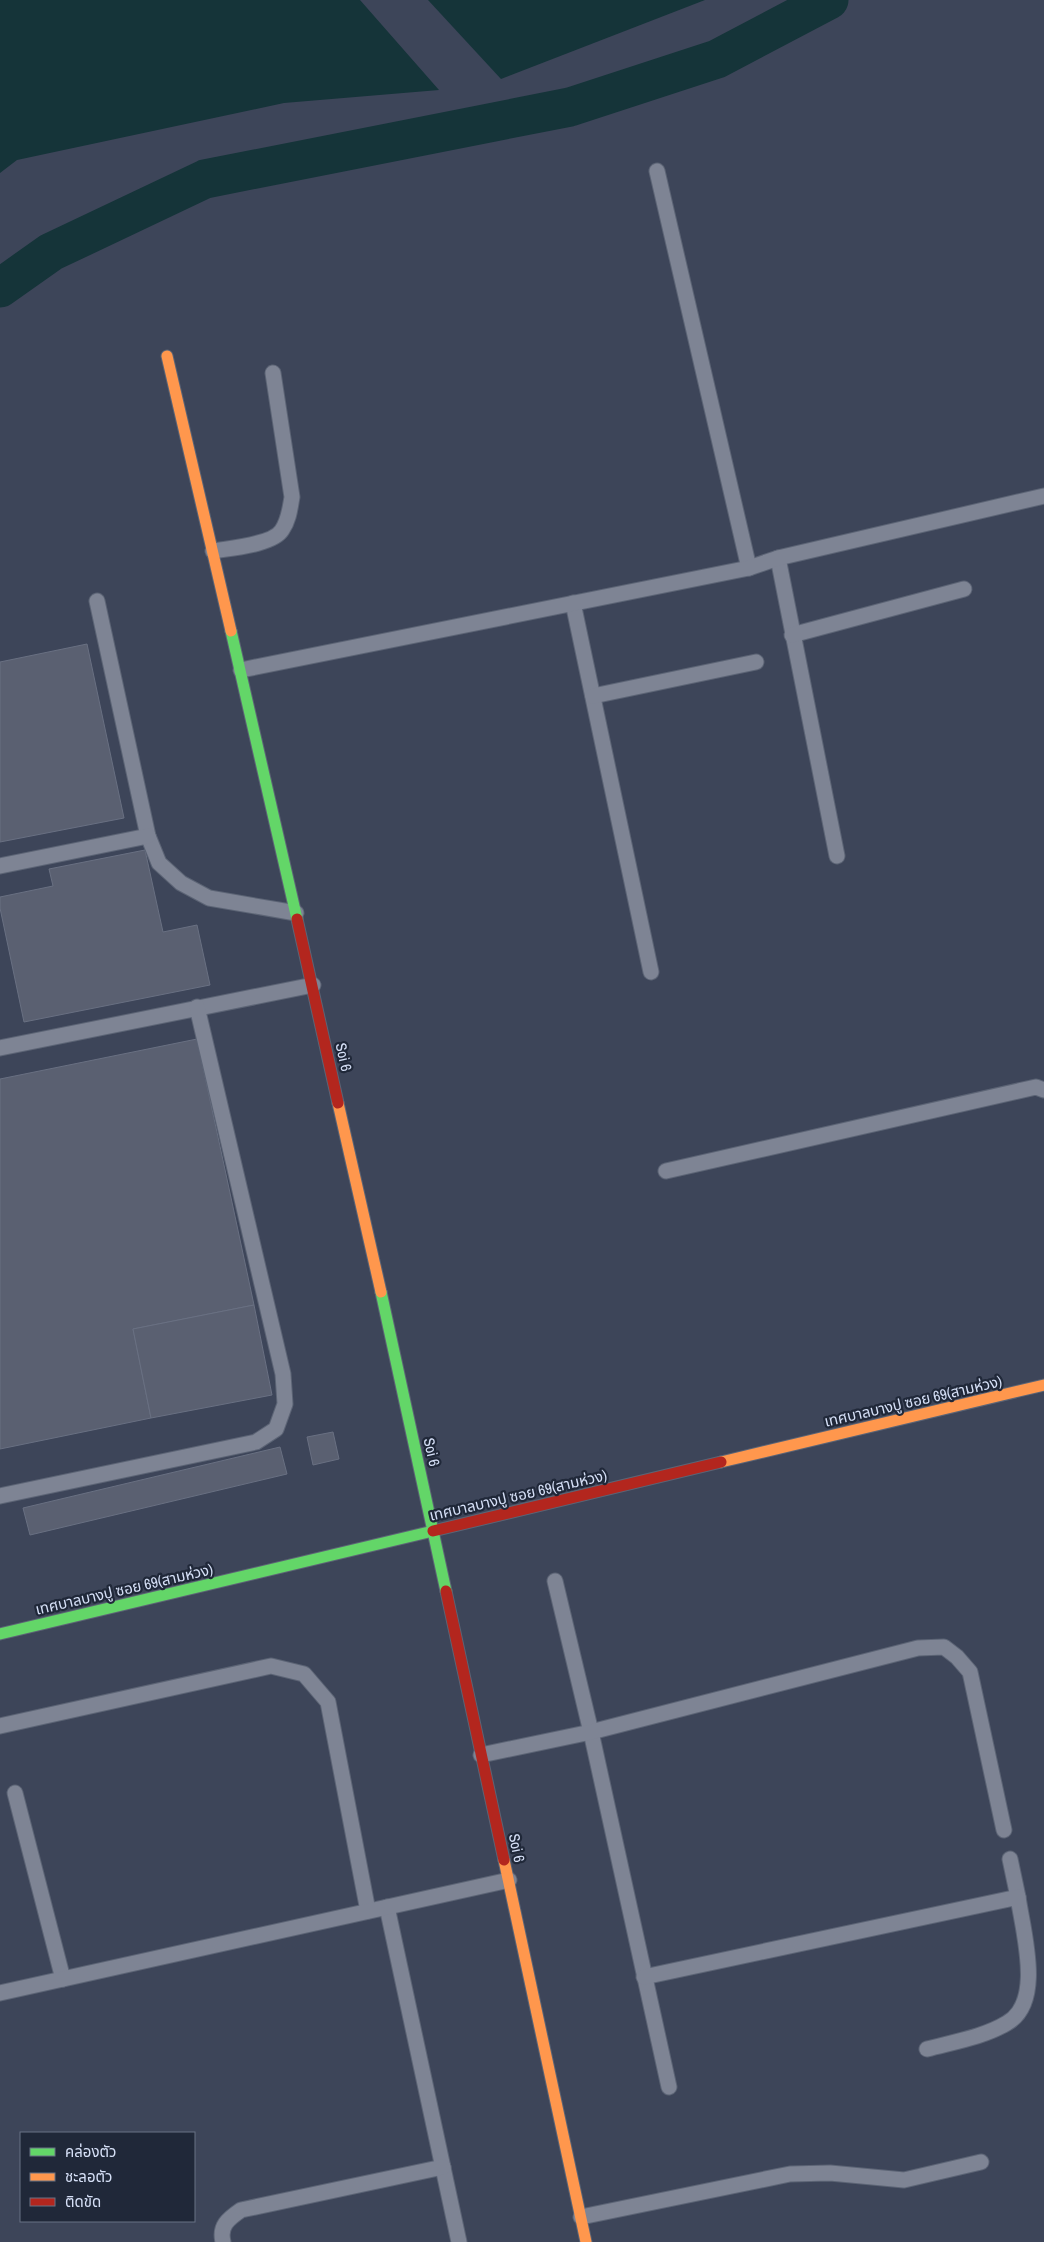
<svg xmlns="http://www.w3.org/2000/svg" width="1044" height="2242" font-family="'Archivo Narrow','Noto Sans Thai',sans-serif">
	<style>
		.water { fill: #153439 }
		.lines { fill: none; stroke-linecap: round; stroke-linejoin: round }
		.canal { stroke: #153439; stroke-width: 39 }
		.building { fill: #5a6071; stroke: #697082 }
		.lane-casing { stroke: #5c6475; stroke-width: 17 }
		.fast-casing { stroke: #5c6475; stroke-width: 13 }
		.slow-casing { stroke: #5c6475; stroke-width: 13 }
		.jam-casing { stroke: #5c6475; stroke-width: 13 }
		.lane { stroke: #7e8494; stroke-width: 15 }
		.fast { stroke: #63d668; stroke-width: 11 }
		.slow { stroke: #ff974d; stroke-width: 11 }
		.jam { stroke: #b3261e; stroke-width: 11 }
		.labels { text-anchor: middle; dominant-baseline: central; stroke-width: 4.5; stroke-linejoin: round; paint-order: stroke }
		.street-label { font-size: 15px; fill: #d6e0f7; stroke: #202839 }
	</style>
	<rect width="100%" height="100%" fill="#3d4559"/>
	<g class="water">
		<path d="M0,0h360l79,90 -155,13 -267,57 -17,13z"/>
		<path d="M428,0h277l-204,79z"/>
	</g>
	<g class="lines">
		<path class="canal" d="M0,288l51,-36 154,-73 365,-72 147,-48 112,-59"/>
	</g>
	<g class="building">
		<path d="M87,644l37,174 -124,24v-180z"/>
		<path d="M145,850l18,82 34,-7 13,60 -186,37 -24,-114v-11l53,-11 -4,-17z"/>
		<path d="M197,1039l57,266 -121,24 18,89 -151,31v-370z"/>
		<path d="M254,1305l18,90 -121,23 -18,-89z"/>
		<path d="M333,1432l6,27 -26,6 -6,-28z"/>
		<path d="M280,1447l7,27 -257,61 -7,-27z"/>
	</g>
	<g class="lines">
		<g class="lane-casing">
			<g id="lane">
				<path d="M657,171l92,397"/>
				<path d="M213,551c17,-3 60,-6 69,-21 7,-10 8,-22 10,-33l-19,-124"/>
				<path d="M778,558l59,298"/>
				<path d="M97,601l51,235 11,27 22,20 28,15 87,15"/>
				<path d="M573,603l78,369"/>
				<path d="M792,635l172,-46"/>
				<path d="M241,670l508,-102 29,-10 266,-62"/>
				<path d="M593,696l163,-34"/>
				<path d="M0,866l148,-30"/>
				<path d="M0,1048l313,-63"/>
				<path d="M666,1171l370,-84 8,3"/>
				<path d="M0,1496l256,-54 20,-13 9,-25 -2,-30 -86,-367"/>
				<path d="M555,1581l36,151 78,355"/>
				<path d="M0,1726l271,-60 33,8 24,28 40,209"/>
				<path d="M481,1755l110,-23 327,-84 26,-1 13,10 13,15 34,158"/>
				<path d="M15,1793l48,186"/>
				<path d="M1010,1859l8,38"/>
				<path d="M387,1907l72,335"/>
				<path d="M644,1977l374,-80c5,35 26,105 -11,126 -23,14 -54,19 -80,26"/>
				<path d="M0,1993l509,-113"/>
				<path d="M581,2217l209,-43 40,-1 74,7 77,-18"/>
				<path d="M223,2242c-4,-16 5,-23 18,-32l202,-43"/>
			</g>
		</g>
		<g class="fast-casing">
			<g id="fast">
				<path d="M231,631l66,288"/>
				<path d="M381,1292l65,299"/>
				<path d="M0,1634l433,-103"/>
			</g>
		</g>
		<g class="slow-casing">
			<g id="slow">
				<path d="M167,356l64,275"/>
				<path d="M338,1103l43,189"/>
				<path d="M721,1462l323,-77"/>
				<path d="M504,1860l82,382"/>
			</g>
		</g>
		<g class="jam-casing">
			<g id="jam">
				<path d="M297,919l41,184"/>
				<path d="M433,1531l288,-69"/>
				<path d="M446,1591l58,269"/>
			</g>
		</g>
		<use href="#lane" class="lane"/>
		<use href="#fast" class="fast"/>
		<use href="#slow" class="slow"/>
		<use href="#jam" class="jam"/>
	</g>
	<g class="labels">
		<g class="street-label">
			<text transform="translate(344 1057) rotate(77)">Soi 6</text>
			<text transform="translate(913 1401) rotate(-13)">เทศบาลบางปู ซอย 69(สามห่วง)</text>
			<text transform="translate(432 1452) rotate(77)">Soi 6</text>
			<text transform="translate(518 1495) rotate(-13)">เทศบาลบางปู ซอย 69(สามห่วง)</text>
			<text transform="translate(124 1589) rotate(-13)">เทศบาลบางปู ซอย 69(สามห่วง)</text>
			<text transform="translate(517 1848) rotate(78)">Soi 6</text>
		</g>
	</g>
	<rect x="20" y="2132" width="175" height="90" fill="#202839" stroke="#697285"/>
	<rect x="30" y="2148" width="25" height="8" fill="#63d668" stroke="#697285"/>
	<text x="65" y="2157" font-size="15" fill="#d6e0f7">คล่องตัว</text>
	<rect x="30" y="2173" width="25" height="8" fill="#ff974d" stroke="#697285"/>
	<text x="65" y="2182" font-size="15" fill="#d6e0f7">ชะลอตัว</text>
	<rect x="30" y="2198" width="25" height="8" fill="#b3261e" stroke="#697285"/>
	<text x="65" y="2207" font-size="15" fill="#d6e0f7">ติดขัด</text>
</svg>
